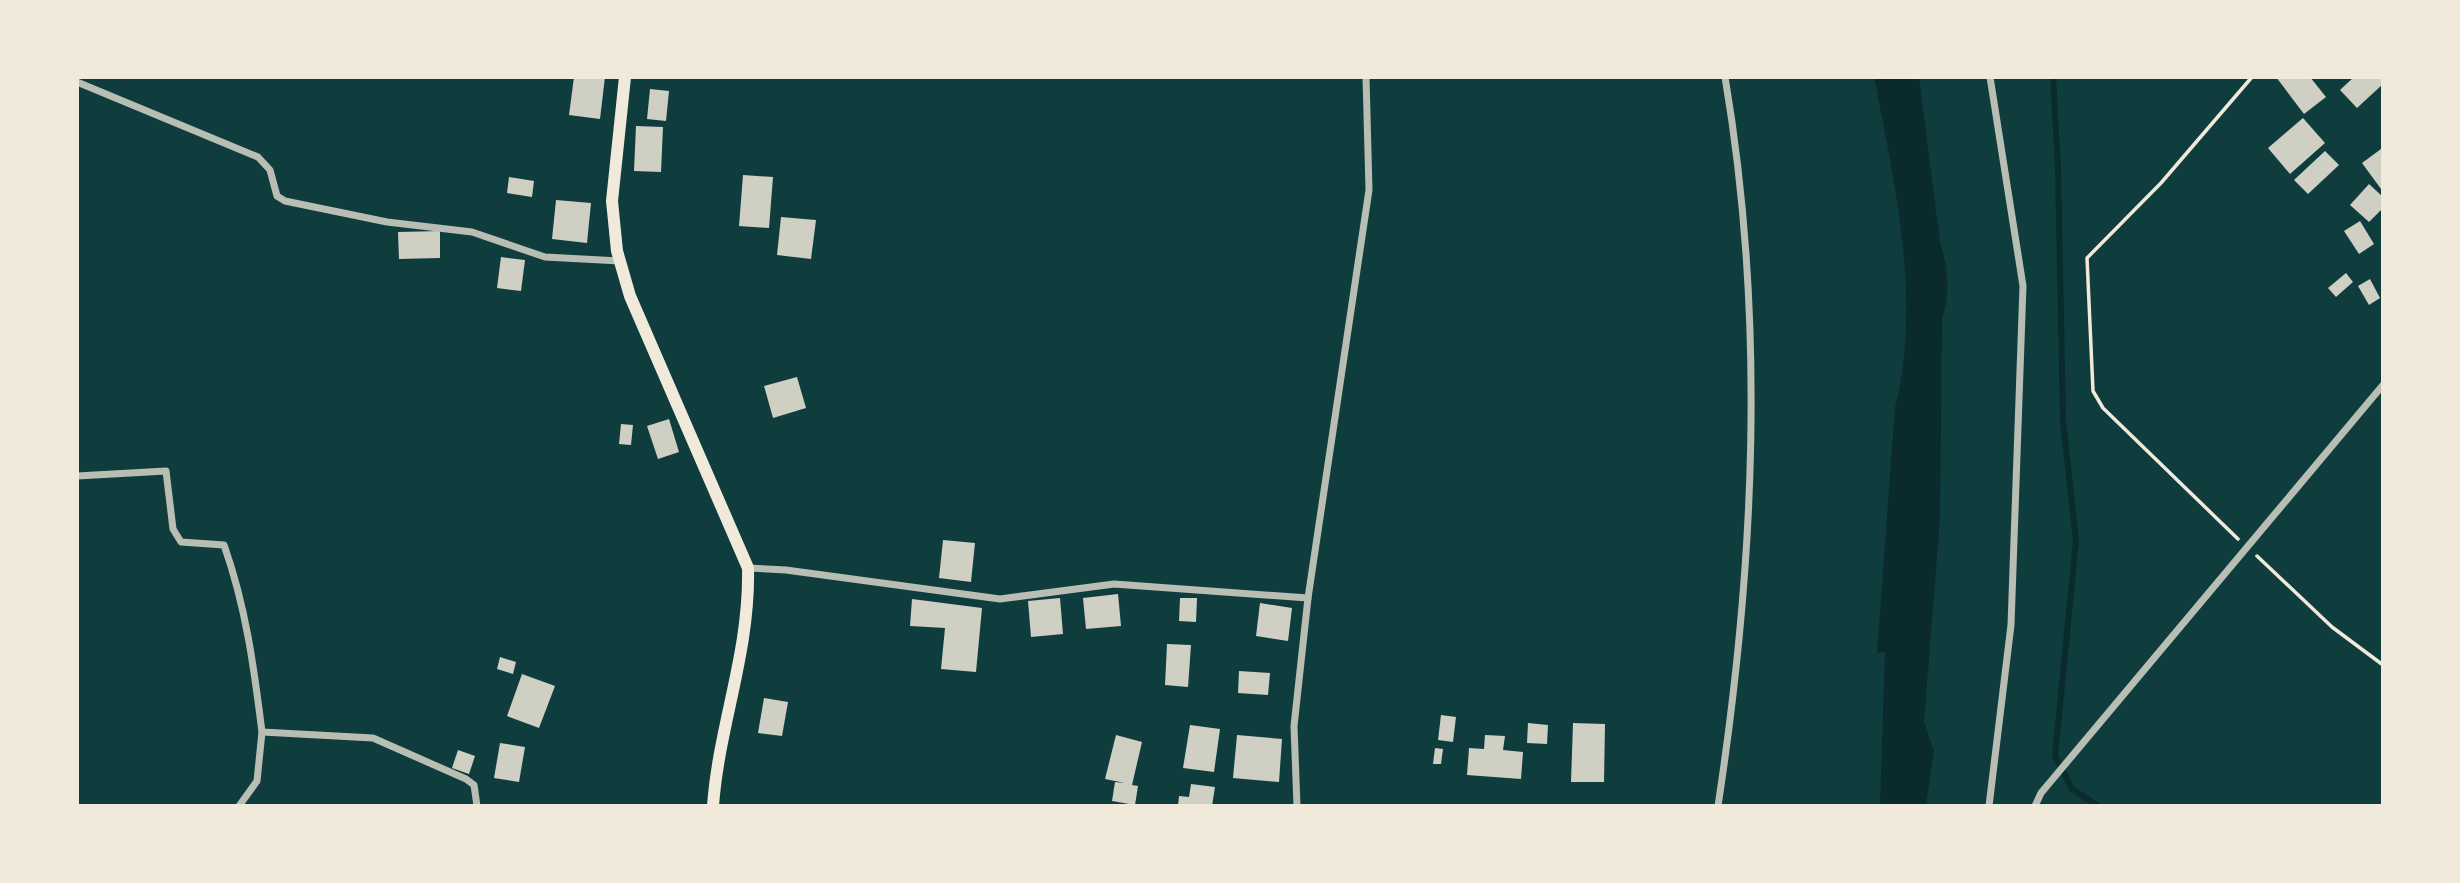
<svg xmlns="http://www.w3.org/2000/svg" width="2460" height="883" font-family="'Crimson Pro',serif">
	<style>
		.water { fill: #0a2a2b }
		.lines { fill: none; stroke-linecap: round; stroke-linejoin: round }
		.stream { stroke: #0a2a2b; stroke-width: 6 }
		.building { fill: #cfcfc3 }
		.path { stroke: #f1e9da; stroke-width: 3.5 }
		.minor { stroke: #b8beb3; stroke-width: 7 }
		.secondary { stroke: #f1e9da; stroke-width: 12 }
	</style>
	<rect width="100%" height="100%" fill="#0f3d3e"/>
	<path class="water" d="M1874,77h45l21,165c9,28 10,50 2,78l-2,198 -16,204 10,29 -8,55h-46l5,-154 -8,1 18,-245c27,-108 0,-224 -21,-331z"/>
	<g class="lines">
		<path class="stream" d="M2053,77l5,90 5,253 13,121 -21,215 17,33 26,17"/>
	</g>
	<g class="building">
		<path d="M574,77h31l-5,42 -31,-4z"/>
		<path d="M2276,77h34l16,20 -22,17z"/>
		<path d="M2354,77h29v7l-26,24 -17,-18z"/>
		<path d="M650,89l19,2 -3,30 -19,-2z"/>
		<path d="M2303,118l22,25 -35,31 -22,-26z"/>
		<path d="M636,126l27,1 -2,45 -27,-1z"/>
		<path d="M2381,149l2,2 -2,38 -19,-26z"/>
		<path d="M2325,151l14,14 -31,29 -14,-14z"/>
		<path d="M743,175l30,2 -4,51 -30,-2z"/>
		<path d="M509,177l25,4 -2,16 -25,-4z"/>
		<path d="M2369,184l14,13v11l-14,14 -19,-17z"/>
		<path d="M556,200l35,3 -4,40 -35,-4z"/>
		<path d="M781,217l35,3 -5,39 -34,-4z"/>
		<path d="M2360,221l14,23 -15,10 -15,-23z"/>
		<path d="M440,231v27l-41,1 -1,-27z"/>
		<path d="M501,257l24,3 -4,31 -24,-3z"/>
		<path d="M2346,273l7,9 -17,15 -8,-9z"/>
		<path d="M2370,279l10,19 -11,7 -11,-19z"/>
		<path d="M797,377l9,31 -33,10 -9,-32z"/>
		<path d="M669,419l10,33 -21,7 -11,-33z"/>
		<path d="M621,424l12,1 -2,20 -12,-1z"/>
		<path d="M943,540l32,3 -4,39 -32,-4z"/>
		<path d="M1118,594l3,32 -35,3 -3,-31z"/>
		<path d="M1060,598l3,36 -32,3 -3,-36z"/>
		<path d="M1180,598h17l-1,24 -17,-1z"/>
		<path d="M912,599l70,9 -6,64 -35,-3 4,-41 -35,-2z"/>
		<path d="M1260,603l32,5 -4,33 -32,-5z"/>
		<path d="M1167,644l24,1 -3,42 -23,-2z"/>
		<path d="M500,657l16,5 -3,12 -16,-5z"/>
		<path d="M1239,671l31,2 -2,22 -30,-2z"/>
		<path d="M522,674l33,12 -16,42 -32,-12z"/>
		<path d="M764,698l24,4 -6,34 -24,-3z"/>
		<path d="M1441,715l15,2 -3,25 -15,-2z"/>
		<path d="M1528,723l20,2 -1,19 -20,-1z"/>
		<path d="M1573,723l32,1 -1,58h-33z"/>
		<path d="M1190,725l30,4 -6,43 -31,-4z"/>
		<path d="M1116,735l26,7 -10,43 6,1 -3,19 -23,-4 3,-19 10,1 -20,-4z"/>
		<path d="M1237,735l45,4 -3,43 -46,-4z"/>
		<path d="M1485,735l20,1 -2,14 20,2 -2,27 -54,-4 2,-27 15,1z"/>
		<path d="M500,743l25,4 -6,35 -25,-4z"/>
		<path d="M1435,748l8,1 -2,15h-8z"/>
		<path d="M458,750l17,6 -6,18 -17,-6z"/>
		<path d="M1191,784l24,3 -3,19h-34l1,-10 10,1z"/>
	</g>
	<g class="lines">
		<g class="path">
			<path d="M2238,539l-135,-131 -10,-17 -6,-133 74,-75 91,-106"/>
			<path d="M2257,556l75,71 51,38"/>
		</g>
		<g class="minor">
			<path d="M77,82l181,75 12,13 7,26 8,5 102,21 85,10 73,25 75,4"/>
			<path d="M77,476l89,-5 7,58 8,13 43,3c22,62 30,123 38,187l111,6 93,41 8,6 3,21"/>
			<path d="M748,568l38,2 214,29 114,-15 194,14 -14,128 3,80"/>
			<path d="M1308,598l61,-408 -3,-113"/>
			<path d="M239,806l18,-25 5,-49"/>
			<path d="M1718,806c37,-243 48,-486 7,-729"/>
			<path d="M1989,806l22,-181 12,-339 -33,-209"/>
			<path d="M2035,806l6,-13 342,-408"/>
		</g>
		<path class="secondary" d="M625,77l-13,124 5,50 13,45 118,272c2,85 -29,156 -35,238"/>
	</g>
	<rect width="2460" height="883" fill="none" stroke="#f1e9da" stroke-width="158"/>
</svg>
